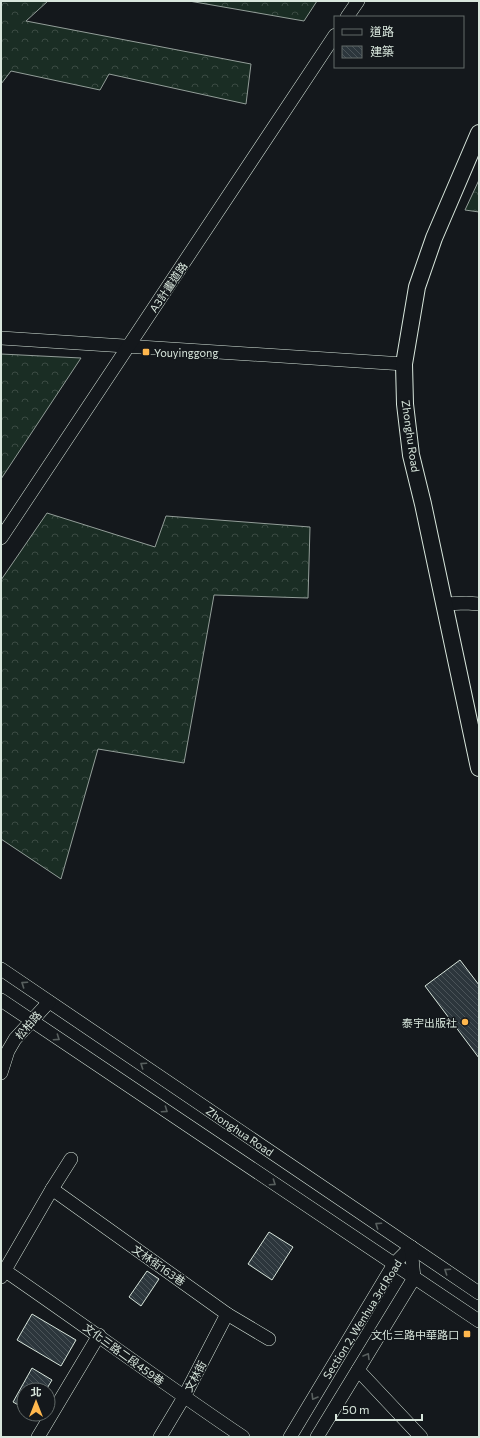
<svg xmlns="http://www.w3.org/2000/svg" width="480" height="1438" font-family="Commissioner,'Noto Sans TC',sans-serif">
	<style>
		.forest { fill: url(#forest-crowns); stroke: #939e99 }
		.building { fill: url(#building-back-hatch); stroke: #d8e6dc }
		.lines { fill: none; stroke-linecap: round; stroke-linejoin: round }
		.minor-casing { stroke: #d8e6dc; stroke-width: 14 }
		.major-casing { stroke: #d8e6dc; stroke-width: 18 }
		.minor { stroke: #14181c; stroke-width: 13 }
		.major { stroke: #14181c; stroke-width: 16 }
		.oneway { stroke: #59605f }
		.poi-dot { fill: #ffb74d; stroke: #14181c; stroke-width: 1.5 }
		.labels { text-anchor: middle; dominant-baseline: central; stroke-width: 3; stroke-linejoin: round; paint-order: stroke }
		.street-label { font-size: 11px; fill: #d8e6dc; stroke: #14181c }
		.poi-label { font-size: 11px; fill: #d8e6dc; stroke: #14181c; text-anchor: end }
	</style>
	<defs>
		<pattern id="forest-crowns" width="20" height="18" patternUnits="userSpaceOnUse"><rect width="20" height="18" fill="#1a2d24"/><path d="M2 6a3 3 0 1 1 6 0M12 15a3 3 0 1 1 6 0" fill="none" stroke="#3b4b43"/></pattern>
		<pattern id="building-back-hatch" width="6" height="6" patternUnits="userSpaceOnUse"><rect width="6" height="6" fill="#2c363c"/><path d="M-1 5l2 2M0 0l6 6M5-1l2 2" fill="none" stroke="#4a5358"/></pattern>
	</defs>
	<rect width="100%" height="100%" fill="#14181c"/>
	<g class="forest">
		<path d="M1,1h47l-22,20 225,43 -5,40 -137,-30 -9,16 -89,-19 -10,13z"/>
		<path d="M189,1h128l-13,20z"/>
		<path d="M479,180v32l-14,-2z"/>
		<path d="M1,354l80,4 -80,121z"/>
		<path d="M47,513l108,34 11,-31 144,11 -2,71 -94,-3 -30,168 -86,-14 -37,130 -60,-40v-259z"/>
	</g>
	<g class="building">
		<path d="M460,960l19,25v73l-54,-72z"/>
		<path d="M269,1232l24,15 -21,33 -24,-16z"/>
		<path d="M147,1271l12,8 -18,27 -12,-9z"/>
		<path d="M32,1314l44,26 -15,26 -44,-26z"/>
		<path d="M32,1368l20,12 -6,10h-22v18l-11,-6z"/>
	</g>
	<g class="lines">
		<g class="minor-casing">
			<g id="minor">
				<path d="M347,17l11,-16"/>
				<path d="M1,338l403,26"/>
				<path d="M1,538l334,-503"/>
				<path d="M444,604l22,-1 13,1"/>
				<path d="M1,969l478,324"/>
				<path d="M1,1000l478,321"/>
				<path d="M1,1073l7,-22 7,-12 34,-37"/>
				<path d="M52,1189l175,125 42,25"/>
				<path d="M4,1270c80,55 159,113 239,167"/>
				<path d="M1,1277l51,-88 19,-30"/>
				<path d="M358,1370l63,67"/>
				<path d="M38,1437l61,-102"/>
				<path d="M160,1437l24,-40 43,-83"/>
				<path d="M290,1437l104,-173 17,-17"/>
				<path d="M317,1437l97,-159 -3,-31"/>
			</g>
		</g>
		<g class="major-casing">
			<path id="major" d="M479,133l-45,105 -17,49 -13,77 1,40 6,51 12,49 56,264"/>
		</g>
		<use href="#minor" class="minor"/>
		<use href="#major" class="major"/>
	</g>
	<defs><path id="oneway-chevron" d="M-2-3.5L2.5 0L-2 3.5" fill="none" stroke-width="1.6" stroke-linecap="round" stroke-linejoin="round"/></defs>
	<g class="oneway">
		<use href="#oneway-chevron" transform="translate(24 984) rotate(-146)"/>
		<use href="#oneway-chevron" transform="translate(57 1038) rotate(34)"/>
		<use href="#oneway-chevron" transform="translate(143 1065) rotate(-146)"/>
		<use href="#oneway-chevron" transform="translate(165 1110) rotate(34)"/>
		<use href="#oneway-chevron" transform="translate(273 1183) rotate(34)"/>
		<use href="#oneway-chevron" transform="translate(378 1225) rotate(-146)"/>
		<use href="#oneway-chevron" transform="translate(447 1271) rotate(-146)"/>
		<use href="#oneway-chevron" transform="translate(367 1356) rotate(-59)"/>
		<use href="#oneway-chevron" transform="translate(314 1397) rotate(121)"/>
	</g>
	<g class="poi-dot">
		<rect x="142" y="348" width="8" height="8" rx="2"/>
		<circle cx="465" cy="1022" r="4"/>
		<rect x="463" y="1330" width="8" height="8" rx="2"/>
	</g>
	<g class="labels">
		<g class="street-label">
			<text transform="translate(168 287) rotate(-56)">A3計畫道路</text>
			<text transform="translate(411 436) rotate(82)">Zhonghu Road</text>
			<text transform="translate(28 1025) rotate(-49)">松柏路</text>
			<text transform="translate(240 1131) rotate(34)">Zhonghua Road</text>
			<text transform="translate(159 1265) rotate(35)">文林街163巷</text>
			<text transform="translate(362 1319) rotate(-58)">Section 2, Wenhua 3rd Road</text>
			<text transform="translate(124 1354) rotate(36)">文化三路二段459巷</text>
			<text transform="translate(195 1376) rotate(-62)">文林街</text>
		</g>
		<g class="poi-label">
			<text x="154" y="352" text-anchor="start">Youyinggong</text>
			<text x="457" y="1022">泰宇出版社</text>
			<text x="459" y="1334">文化三路中華路口</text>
		</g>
	</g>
	<rect width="480" height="1438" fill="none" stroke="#d8e6dc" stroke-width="4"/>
	<rect x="334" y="16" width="130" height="52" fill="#14181c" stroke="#626a69"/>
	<rect x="342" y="29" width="20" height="6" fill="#14181c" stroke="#626a69"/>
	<text x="370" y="36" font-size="12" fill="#d8e6dc">道路</text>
	<rect x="342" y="46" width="20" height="12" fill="url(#building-back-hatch)" stroke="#626a69"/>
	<text x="370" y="56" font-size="12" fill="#d8e6dc">建築</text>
	<g transform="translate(36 1402)"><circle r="19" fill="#14181c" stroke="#626a69"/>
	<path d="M0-3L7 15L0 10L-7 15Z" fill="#ffb74d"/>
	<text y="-6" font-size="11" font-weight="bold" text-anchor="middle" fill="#d8e6dc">北</text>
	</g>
	<path d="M336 1414v6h86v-6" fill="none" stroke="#d8e6dc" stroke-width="2"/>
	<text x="342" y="1414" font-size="12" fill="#d8e6dc" stroke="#14181c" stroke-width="3" paint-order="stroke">50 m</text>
</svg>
